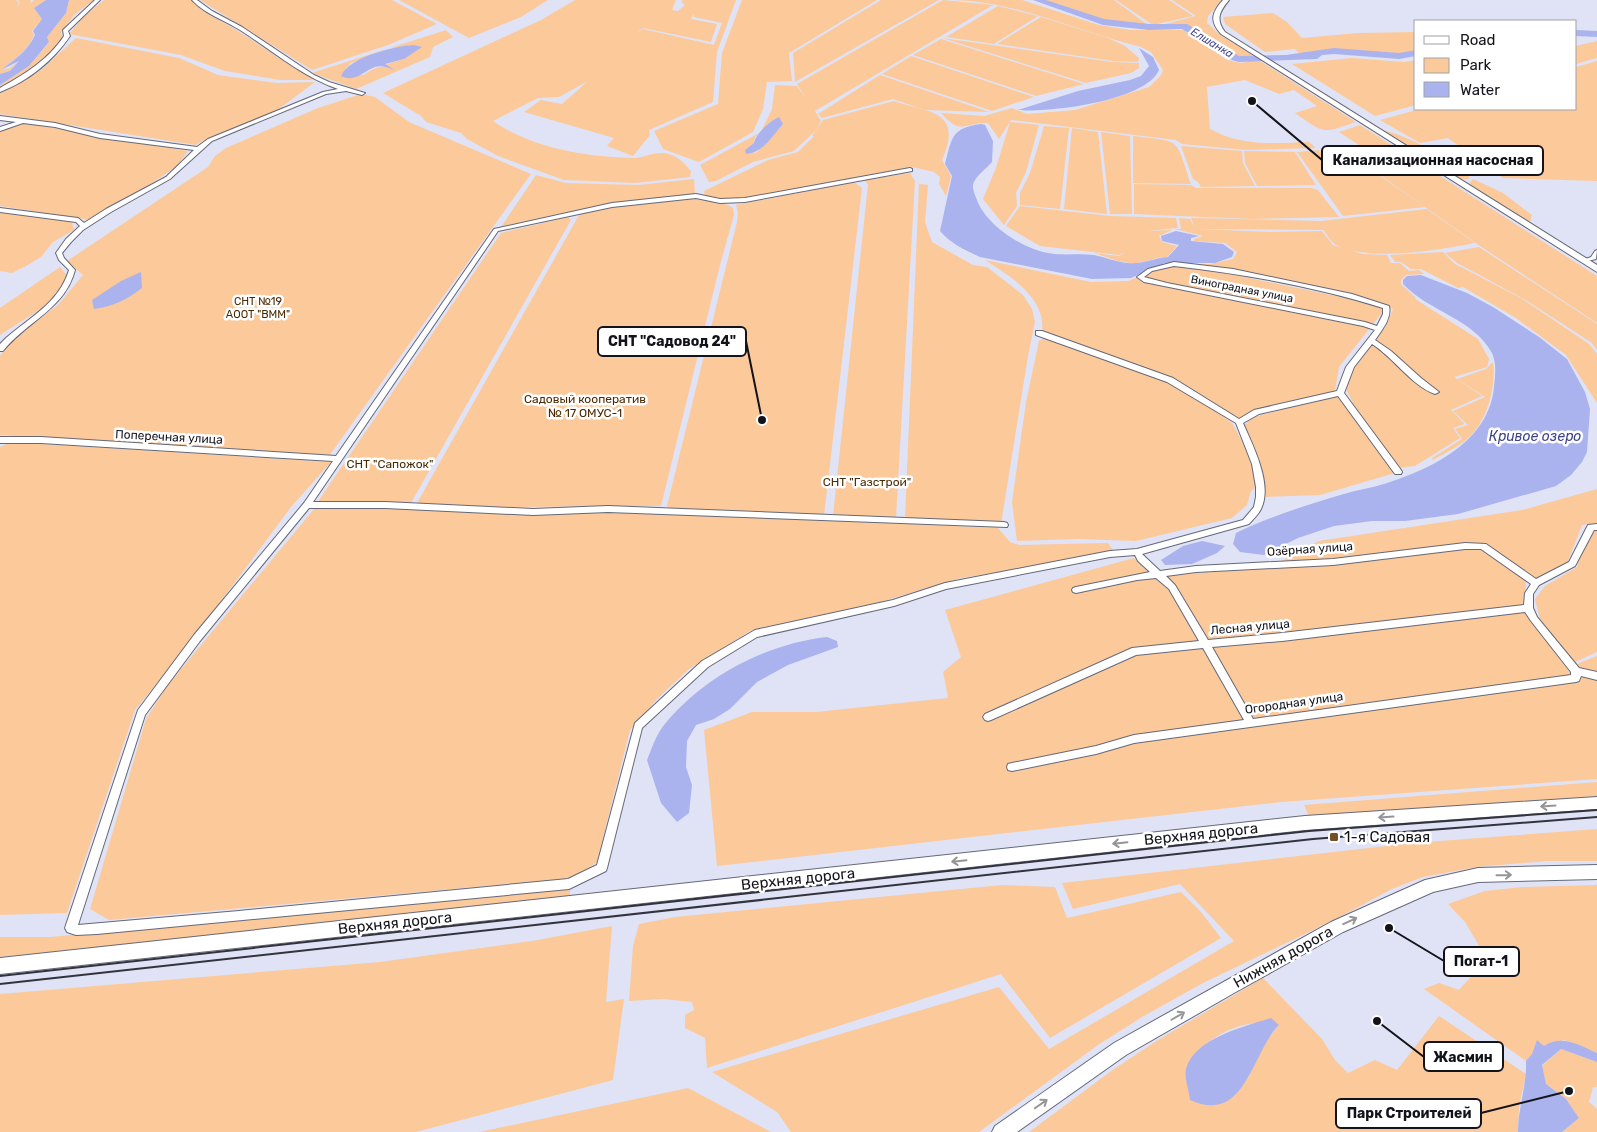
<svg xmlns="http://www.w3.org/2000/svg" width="1597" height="1132" font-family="Rubik,sans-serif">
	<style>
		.green { fill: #fcc99b; fill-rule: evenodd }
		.water { fill: #aab3ee }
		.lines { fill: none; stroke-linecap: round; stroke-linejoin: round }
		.river { fill: #aab3ee; fill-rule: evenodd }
		.street-casing { stroke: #656878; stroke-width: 2 }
		.secondary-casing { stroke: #656878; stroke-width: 2 }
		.primary-casing { stroke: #656878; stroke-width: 2 }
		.street { fill: #fff; fill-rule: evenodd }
		.secondary { fill: #fff; fill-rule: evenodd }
		.primary { fill: #fff; fill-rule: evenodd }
		.tram { stroke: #32333c; stroke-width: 2 }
		.oneway { stroke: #959598 }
		.poi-dot { fill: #744f2a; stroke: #fff; stroke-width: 2 }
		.labels { text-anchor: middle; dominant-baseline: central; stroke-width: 5; stroke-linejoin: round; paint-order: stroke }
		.far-water-label { font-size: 11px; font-style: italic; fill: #3f438a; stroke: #fff }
		.far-street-label { font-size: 11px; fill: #13141b; stroke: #fff }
		.far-park-label { font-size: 11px; fill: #4b2a03; stroke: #fff }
		.park-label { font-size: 12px; fill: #4b2a03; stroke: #fff }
		.street-label { font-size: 12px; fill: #13141b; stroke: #fff }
		.water-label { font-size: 14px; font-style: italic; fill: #3f438a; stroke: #fff }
		.near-street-label { font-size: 15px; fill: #13141b; stroke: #fff }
		.near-poi-label { font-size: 15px; fill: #13141b; stroke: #fff; text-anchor: start }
		.leader { fill: none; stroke: #13141b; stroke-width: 2 }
		.callout-dot { fill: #13141b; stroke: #fff; stroke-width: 2 }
		.callout { fill: #fff; stroke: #13141b; stroke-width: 2 }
		.callout-label { font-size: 14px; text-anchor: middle; font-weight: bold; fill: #13141b }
	</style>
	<rect width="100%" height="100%" fill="#dfe3f5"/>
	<g class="green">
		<path d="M0,0h16l3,3 -3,6 4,-6 -2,-3h13l-1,4 4,-4h12l-12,8 8,11 -10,12 2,4c-7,17 -19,23 -33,35l9,-2 9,-7 -9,10 -10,3z"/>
		<path d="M69,0h25l-19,14 -14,18 2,6c-17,21 -39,37 -63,49v-2l29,-19 20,-23 -2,-6 19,-24z"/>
		<path d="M104,0h87c11,13 27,19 42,28 28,17 53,37 84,52h-37l-55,-9 -44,-16 -112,-21 15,-18z"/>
		<path d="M200,0h192l45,24 -49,21 -76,25z"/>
		<path d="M399,0h149l-27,17 -52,21z"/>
		<path d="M575,0h101l-4,10 6,1 7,-6 -4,-3 2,-2h53l-19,52 -4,50 -64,28 1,5 -17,21 -26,-10 7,-8 -90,-26 17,-12 21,4 26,-23 -29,16 -21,1 -45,23c38,27 93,36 140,37 10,0 20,-6 30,-5 13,1 20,9 28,18l-1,6 -55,6 -71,-3 -66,-24 -31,-17 -6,-6 -35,-11 -5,-6 -38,-23 158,-73zM694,14v3l28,6 -8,22 -71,-16 -7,4 7,-5 68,14 6,-18 -26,-5z"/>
		<path d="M742,0h135l-88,53 3,28 -25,1 -4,27 -10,23 -54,30 -36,-13 -9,-18 64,-27 4,-51z"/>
		<path d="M881,0h58l-144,82 -2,-29z"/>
		<path d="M943,0l50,5 -178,106 6,10 -5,9 -22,21 -41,11 -37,19 -7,1 -9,-17 61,-33 11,-23 3,-24 22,1 9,12 -9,-14zM770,122l13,2 -27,29 -11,-3 9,-7 1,-6z"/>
		<path d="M953,0h69l77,25 31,5h53l44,30 15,3 15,-4 99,63c-36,12 -30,12 -61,-9l22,-7 -23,-16 -15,4 -34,-14 -38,7 3,42c32,18 65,14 99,13l7,6 -70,2 -64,-6 -6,-4 -165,-20 -12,19 -11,-16c-28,0 -26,13 -47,-10l43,3 28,-8 15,6 48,-4 74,-23 12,-12 2,-5 -12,-18 -10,-5c-63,-15 -121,-45 -188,-47z"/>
		<path d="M1034,0h80l38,28 -51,-5z"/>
		<path d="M1116,0h53l24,16 -40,9z"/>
		<path d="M1172,0h50l-14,16 -1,7 12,11 34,21 -15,6 -5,-1 -51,-33h-28l42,-11z"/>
		<path d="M998,6l40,10 -44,28 -48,-7z"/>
		<path d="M1273,13l14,9 15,16 56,-5 58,-1v18l-17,4 -68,-4 -31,4 -5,-5 -30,3 -40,-28 -2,-7z"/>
		<path d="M1041,17l67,21 17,8 14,12 -1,4 -25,-1 -116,-17z"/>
		<path d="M446,30l7,7 -20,10 -3,10 -74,32 -44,-16zM414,45l6,2 -16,12 -20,6 10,4c-14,-4 -19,-2 -30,6l-22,-1 9,-11 39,-15z"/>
		<path d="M76,38l103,20 39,17 59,8 38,-1 -43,32 -70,27 -6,4 -196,-31v-21l40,-22z"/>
		<path d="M942,38l170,24 27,1v5l-8,5 -45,10z"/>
		<path d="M941,39l143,45 -48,12 -123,-41z"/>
		<path d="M1597,41v17l-21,6v-18z"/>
		<path d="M911,56l123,41 -42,14 -110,-37z"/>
		<path d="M1352,58l53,4 11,-2v45l-41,11 -83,-52z"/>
		<path d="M1597,61v120l-94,-3 -55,-40 -28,5 -40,-23 40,-11h156v-42z"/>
		<path d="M880,75l109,37 -64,-2 -32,-11 -71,19 -4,-4z"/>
		<path d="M361,94l14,3 34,25 122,52 -202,282 -329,-21v-79l11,-17 47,-34 25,-30 -16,-14 141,-94 7,-11 11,-8 92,-40z"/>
		<path d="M894,101c35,12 70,9 48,59l9,16 -5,20 -7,-12 1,-7 -6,-5 -22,-5 -171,32 -29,1 -7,-4 -1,-5 64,-31 30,-8 16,-16h-2l11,-16z"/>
		<path d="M1010,122l29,3 -13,47 -10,21 1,13 -13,19 -21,-26 13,-31z"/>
		<path d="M25,123l163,28 -11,15 -35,24 -52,30 -90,-14v-75z"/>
		<path d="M1360,125l237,151v47l-117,-77 -107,-76 -28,4 -26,-24c22,11 29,11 52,3l-32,-21z"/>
		<path d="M1044,126l25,2 -9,81 -40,-4v-12l10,-20z"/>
		<path d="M1072,128l26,4 9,82 -43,-5z"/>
		<path d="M1381,130c33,6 60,28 88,44v5h-8z"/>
		<path d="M1101,132l29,4 2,78h-22z"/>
		<path d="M1133,136c50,6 42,1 58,48l-58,-1z"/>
		<path d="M1181,146l61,5 1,12 12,23 -54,1 -3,-5 -5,-3z"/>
		<path d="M1318,150l26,25 29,-4 52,36 -82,9 -46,-64z"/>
		<path d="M1244,151l51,1 21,33 -59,1 -12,-23z"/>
		<path d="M910,173l5,8 -19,337 -63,-2 35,-332 -4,-4z"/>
		<path d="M536,175l30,8 35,1 38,1 55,-6 1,15 -76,8 -118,25z"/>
		<path d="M1473,179l30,14 29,22 -2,7 -61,-38z"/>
		<path d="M854,182l8,6 -38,328 -152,-7 -5,-3 70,-284 1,-9 -2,-8z"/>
		<path d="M919,184l9,1 -3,37 7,20 41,23 14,2 36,28 9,14 3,13 -7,34 -27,168 -96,-5z"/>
		<path d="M1134,184l57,1 5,3h115l7,2 21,27 -88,2 -117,-5z"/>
		<path d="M694,198c13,5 28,2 39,10l1,7 -14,50 -59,241 -169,1 -75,-4 162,-288 34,-9z"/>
		<path d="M1020,206l90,10 66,2 2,10 -31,3 25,-1 -13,6 3,6 15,4 -10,11c-11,0 -20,5 -31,6 -14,1 -29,-6 -42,-10l25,3 7,-4 -7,3 -79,-9 -34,-20z"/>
		<path d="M1427,209l48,34c-36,7 -106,19 -139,2 -5,-3 -9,-11 -13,-15l-128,-1 76,3 51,-1 11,14 30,9 24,1 4,8h9l9,8 10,-1 5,4 -18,1 -5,5v4l15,14 -1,1 63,40 11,20 -2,8 -33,10 28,19 -31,14 14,14 -12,4 7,10 -45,28 -18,2 -41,-59 -10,-20 1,-14 20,-28 18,-19 8,-19 -10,-6c-67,-17 -134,-32 -203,-39h30l23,-5 4,-7 -12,-9 -31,-2v-2l9,-3 -28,-7h6l-2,-11 11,1 5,9 -4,-10 130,3z"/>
		<path d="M4,212l68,10 2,8 -21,12 -12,15 -15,9 -14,7 -12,-2v-58z"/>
		<path d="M568,217l3,3 -160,283h-94l184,-270z"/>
		<path d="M1479,247l118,77v26l-5,-7 -68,-44 -67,-36 -12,-10z"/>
		<path d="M1443,252l12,12 66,34 68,46 8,10v49l-31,-48 -50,-37 -53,-31 -5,1 -37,-19h-10l-10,-7h-6l-5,-7z"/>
		<path d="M985,260l106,22 37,-1 39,-15 34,2 179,37 5,4 -46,58 -4,24 -85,21 -11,7 -66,-41 -131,-45c5,-35 -32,-57 -57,-73z"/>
		<path d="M60,267l8,10 -1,3 -23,27 -44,28v-27z"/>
		<path d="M1045,338l125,44 51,33 11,8 17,31 7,33 -5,4 -4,14 -15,13 -96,23 -58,-2 -61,2 -5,-39 14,-100 13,-61z"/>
		<path d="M1493,362c3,27 -6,60 -27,78 -10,8 -23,14 -33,20l-1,-2 30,-19 -7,-10 13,-4 -15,-14 32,-14 -28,-18 29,-10z"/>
		<path d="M1337,395l58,78 -75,22 -54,2 -24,-70 12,-10z"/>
		<path d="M11,442l320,20 -40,45 -96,129 -60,74 -68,203 -67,2v-468z"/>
		<path d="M1597,489v34l-15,2 -16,41 -40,16 -2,29 47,63 8,-11 18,-7v123l-316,23 -564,64 -13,-136 48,-18h64l132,-14 -5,-26 18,-15 -16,-47 189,-52 22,18 112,-8 51,-27 203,-31z"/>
		<path d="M314,509h93l115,5 143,-2 333,16 12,14 9,3 89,-2 5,7 -38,10 -114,18 -81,24 -130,29 -61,38 -31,29 -28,32 -33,132 -23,16 -465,42 -19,-11 56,-190 21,-33z"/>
		<path d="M1597,529v123l-22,10 -35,-43 -5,-20 10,-13 32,-19 7,-37z"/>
		<path d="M1597,782v15l-288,19 -5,-11z"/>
		<path d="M1597,829v32h-50l-70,6 -54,10 -31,12 -60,32 -129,62 -61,34 -44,28 -119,87h-188l-14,-20 -65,-40 287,-85 50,62 185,-108 -54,-57 -107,25 -11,-26 351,-40z"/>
		<path d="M1002,885l53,2 12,31 114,-26 20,20 20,26 -171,100 -49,-64 -294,94 -2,-30 -20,-10v-13l9,-5 -2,-8 -29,-3 -34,2 4,-55 6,-22 36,-7z"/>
		<path d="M1597,885v168l-33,-13 -20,6 -18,15 -102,-72 15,-6 20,7 28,-31 -22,-37 -17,-18 37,-13 37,-4z"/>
		<path d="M570,888v11l-570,58v-20h50z"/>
		<path d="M612,926l-6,76 18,-3 -11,81 -197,52h-416v-138l380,-32 152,-21z"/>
		<path d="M1263,978l59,61 13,21 13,13 27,-13 22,10 42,-54 87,58 -7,33 -1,25h-489l85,-63 44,-29zM1256,1023l23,2 -18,23 -13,30 -57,22c-2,-9 -7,-23 -4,-31 9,-25 43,-44 69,-46z"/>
		<path d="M1561,1049l36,13v25h-4l-4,15 8,7v23h-35l17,-14 -13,-19 -20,-15 -4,-18z"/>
		<path d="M688,1088l83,44h-292z"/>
	</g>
	<g class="water">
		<path d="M46,0h23l-3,13 -19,24 2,5 -20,24 -29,19v-11l10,-3 9,-10 -18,9c14,-11 26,-18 34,-35l-2,-4 9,-12 -8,-11z"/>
		<path d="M414,45l8,2 -18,12 -19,5 10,6c-6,-2 -14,-5 -20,-3 -12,4 -19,16 -34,9 8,-19 54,-30 73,-31z"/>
		<path d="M1139,48l14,9 6,13c-13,31 -111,43 -141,40l60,-19 52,-11 11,-4 8,-10z"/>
		<path d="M779,117l4,7c-11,12 -19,28 -37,30l-1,-4 9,-7c2,-10 16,-22 25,-26z"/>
		<path d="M981,124l4,1 8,16 -1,21c-5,6 -15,13 -18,20 -3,5 1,13 3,18 9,25 46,49 71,53 15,3 31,0 46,2 11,2 22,7 33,8 14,2 27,-5 41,-6l11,-12 -17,-4 -1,-5 15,-5 23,5 -8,2v3l32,3 11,8 -2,5 -17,6h-50l-34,15 -39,1 -112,-22c-15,-7 -29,-13 -40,-26l12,-55 -7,-12c7,-26 6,-36 36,-40z"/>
		<path d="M141,272l1,16c-16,12 -28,18 -48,21l-2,-9 29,-19z"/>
		<path d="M1421,275l46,18 26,14 46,30 28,22 18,33 5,17 -3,43 -5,10 -11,13 -15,11 -98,28 -53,7h-33l-38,5 -36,12 -34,17 -24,-3 -7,-8 3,-11c35,-17 71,-28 108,-39 13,-4 27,-6 40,-10 47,-15 105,-42 110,-97 1,-11 3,-23 -2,-34 -18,-34 -64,-42 -89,-69v-4l4,-4z"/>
		<path d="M1202,541l23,5 -8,7 -25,11 -27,1 -4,-5 22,-14z"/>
		<path d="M827,637l10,4 1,6 -50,18 -31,17 -27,27 -16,10 -18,6 -9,16 -1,26 6,18 -3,28 -12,9 -16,-19 -14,-43c5,-12 9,-25 17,-35 39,-48 101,-81 163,-88z"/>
		<path d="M1271,1018l8,7c-28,28 -33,100 -89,75 -1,-10 -6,-22 -4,-31 8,-31 60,-43 85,-51z"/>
		<path d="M1537,1040l7,6c18,-12 35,-1 53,7v9l-36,-13 -19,16 4,19 20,15 13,19 -17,14h-44c0,-24 9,-47 8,-71l6,-7z"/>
	</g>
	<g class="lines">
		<g class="river">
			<path d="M1033,0h13l58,19 45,5h38l52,32 47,-1 48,-7 65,5 17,-3v6l-17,3 -65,-5 -12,1 -5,4 -78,3 -11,-3 -46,-30 -33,1 -46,-5z"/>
			<path d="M1576,30l21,1v6l-21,-1z"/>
		</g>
		<g class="street-casing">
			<g id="street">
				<path d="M95,0h5l-32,31 2,5c-17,25 -42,45 -70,56v-4c25,-14 48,-28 64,-52l-1,-6z"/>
				<path d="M192,0h5l15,11 30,16 72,48 15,7 36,11 -3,2 -16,-4 -20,3 -114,47 -42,38 -59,33 -28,18 -12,12 -9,11 2,5 11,12c-10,39 -48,51 -72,81h-3v-7l6,-6c24,-21 53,-35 63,-68l-10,-10 -3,-7 10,-14 14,-13 -4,-4 -76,-10v-4l78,10 6,5 22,-14 60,-32 28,-27 -94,-12 -45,-11 -32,-4 -23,8v-4l16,-5 -16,-2v-4l55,7 45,11 97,13 11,-8 115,-47 15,-3c-37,-13 -65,-38 -98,-59 -16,-10 -35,-16 -48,-30z"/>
				<path d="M910,168l2,1v2l-167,31 -25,1 -24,-5 -84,9 -114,24 -185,271h72l148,7 75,-3 396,16 3,1 1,2 -1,2 -399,-15 -75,3 -148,-7h-76l-109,133 -55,74 -67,210 161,-14 329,-32 29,-14 38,-142 67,-62 53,-31 138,-30 52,-17 165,-32 27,-2 106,-29 11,-13 2,-10v-10l-4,-23 -16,-41 -69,-41 -131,-47v-4h6l131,47 66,41 15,-9 83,-19 9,-24 29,-37 -12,-4 -219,-44 -7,-5 11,-8 26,-7 59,7 119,25 37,12c3,12 -7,24 -14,34l16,11 30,27 18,14 -4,2c-23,-8 -41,-36 -63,-50l-18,23 -10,26 57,77 1,2 -1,2h-6l-57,-78 -79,18 -16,9c10,23 30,61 18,86 -3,6 -8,10 -12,15l-107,30 18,17 36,-5 137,-7 132,-16 21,1 50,35 33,-17 19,-37 9,-1v6h-3l-19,36 -36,19 -6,9v14l4,9 42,51 18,4v8l-16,-4 -2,5 -3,1 -442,61 -38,11 -84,17 -4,-1 -1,-3 1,-3 4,-1 84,-17 38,-11 110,-15 -41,-72 -67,7 -145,65 -3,1 -3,-1 -2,-3 2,-3 147,-66 67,-7 -30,-52 -13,-11 -19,2 -61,13 -3,-1 -1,-2 1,-2 3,-1 74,-15 -12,-11 -3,-6 -25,2 -164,32 -52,17 -137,31 -49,30 -66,61 -35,140 -1,3 -37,18 -472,45 -21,1 -9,-3 -2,-4 73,-218 56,-75 110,-132 29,-42 -292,-18h-41v-6h41l295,19 158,-227 118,-26 84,-9 24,5 25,-1zM1174,266c71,8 142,21 209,42v6l-6,12 -12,-4 -198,-39 -23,-6 8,-6zM1465,549h16l50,35 -6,9 -1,12 -242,28 -74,7 -33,-55 -9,-9 30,-4 137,-7zM1525,612l6,9 40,51v3l-318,44 -41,-72 70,-6z"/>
				<path d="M1597,250l-1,9 -13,3v-2l8,-3 4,-6z"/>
			</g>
		</g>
		<g class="secondary-casing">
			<path id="secondary" d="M1223,0h6c-9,11 -14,19 -4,32l372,233v7l-376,-238c-12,-13 -9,-22 2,-34z"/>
		</g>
		<g class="primary-casing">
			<g id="primary">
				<path d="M1597,797v12l-292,21 -1305,144v-16l1305,-142z"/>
				<path d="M1597,865v14l-119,3 -45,10 -90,40 -109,61 -108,62 -109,77h-25l3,-6 119,-83 217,-121 94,-42 53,-12z"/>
			</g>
		</g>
		<use href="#street" class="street"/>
		<use href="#secondary" class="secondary"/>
		<use href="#primary" class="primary"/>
		<g class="tram">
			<path d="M0,976l1309,-145 288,-21"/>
			<path d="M0,984l1313,-145 284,-22"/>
		</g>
	</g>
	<defs><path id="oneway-shaft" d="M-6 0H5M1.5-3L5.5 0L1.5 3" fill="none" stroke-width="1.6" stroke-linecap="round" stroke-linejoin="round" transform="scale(1.25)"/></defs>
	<g class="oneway">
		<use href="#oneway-shaft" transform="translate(1548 806) rotate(176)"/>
		<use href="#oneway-shaft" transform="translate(1386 817) rotate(176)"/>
		<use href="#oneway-shaft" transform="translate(1120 843) rotate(174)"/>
		<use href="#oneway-shaft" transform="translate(959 861) rotate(174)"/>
		<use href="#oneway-shaft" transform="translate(1504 875) rotate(-1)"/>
		<use href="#oneway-shaft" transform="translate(1350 921) rotate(-25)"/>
		<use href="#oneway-shaft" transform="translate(1178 1016) rotate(-30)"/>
		<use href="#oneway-shaft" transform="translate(1041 1104) rotate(-35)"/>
	</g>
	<rect class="poi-dot" x="1329" y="832" width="10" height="10" rx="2.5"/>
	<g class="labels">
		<g class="far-water-label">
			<text transform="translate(1212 43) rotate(31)">Елшанка</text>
		</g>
		<g class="far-street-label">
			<text transform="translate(1242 289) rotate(11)">Виноградная улица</text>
		</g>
		<g class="far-park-label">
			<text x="258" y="301">СНТ №19<tspan x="258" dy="13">АООТ "ВММ"</tspan></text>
		</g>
		<g class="park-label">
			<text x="585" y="399">Садовый кооператив<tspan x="585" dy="14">№ 17 ОМУС-1</tspan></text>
			<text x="390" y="464">СНТ "Сапожок"</text>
			<text x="867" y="482">СНТ "Газстрой"</text>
		</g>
		<g class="street-label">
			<text transform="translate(169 437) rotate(3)">Поперечная улица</text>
			<text transform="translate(1310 549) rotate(-4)">Озёрная улица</text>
			<text transform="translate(1250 627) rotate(-5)">Лесная улица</text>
			<text transform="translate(1294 703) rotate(-8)">Огородная улица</text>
		</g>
		<g class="water-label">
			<text x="1535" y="436">Кривое озеро</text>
		</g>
		<g class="near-street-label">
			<text transform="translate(1201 834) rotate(-6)">Верхняя дорога</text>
			<text transform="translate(798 879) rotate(-6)">Верхняя дорога</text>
			<text transform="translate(395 923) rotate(-6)">Верхняя дорога</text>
			<text transform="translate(1283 957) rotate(-29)">Нижняя дорога</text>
		</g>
		<g class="near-poi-label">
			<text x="1344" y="837">1-я Садовая</text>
		</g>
	</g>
	<path class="leader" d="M1252 101L1322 160M762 420L746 341M1389 928L1444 961M1377 1021L1424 1057M1569 1091L1481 1113"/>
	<g class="callout-dot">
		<circle cx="1252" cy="101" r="5"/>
		<circle cx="762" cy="420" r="5"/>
		<circle cx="1389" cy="928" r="5"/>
		<circle cx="1377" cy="1021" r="5"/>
		<circle cx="1569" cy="1091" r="5"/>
	</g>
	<g class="callout">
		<rect x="1322" y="146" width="221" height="29" rx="5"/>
		<rect x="598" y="327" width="148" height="29" rx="5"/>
		<rect x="1444" y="947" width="75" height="29" rx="5"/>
		<rect x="1424" y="1042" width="79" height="29" rx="5"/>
		<rect x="1336" y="1099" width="145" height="29" rx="5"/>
	</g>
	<g class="callout-label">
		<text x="1433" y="165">Канализационная насосная</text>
		<text x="672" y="346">СНТ "Садовод 24"</text>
		<text x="1481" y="966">Погат-1</text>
		<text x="1463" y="1062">Жасмин</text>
		<text x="1409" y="1118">Парк Строителей</text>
	</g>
	<rect x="1414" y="20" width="162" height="90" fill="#ffffff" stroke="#a1a1a4"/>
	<rect x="1424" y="36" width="25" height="8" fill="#ffffff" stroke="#a1a1a4"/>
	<text x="1460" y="45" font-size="15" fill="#13141b">Road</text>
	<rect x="1424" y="58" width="25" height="15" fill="#fcc99b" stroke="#a1a1a4"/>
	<text x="1460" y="70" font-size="15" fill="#13141b">Park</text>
	<rect x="1424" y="82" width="25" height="15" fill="#aab3ee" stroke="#a1a1a4"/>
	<text x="1460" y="95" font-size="15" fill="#13141b">Water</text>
</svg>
